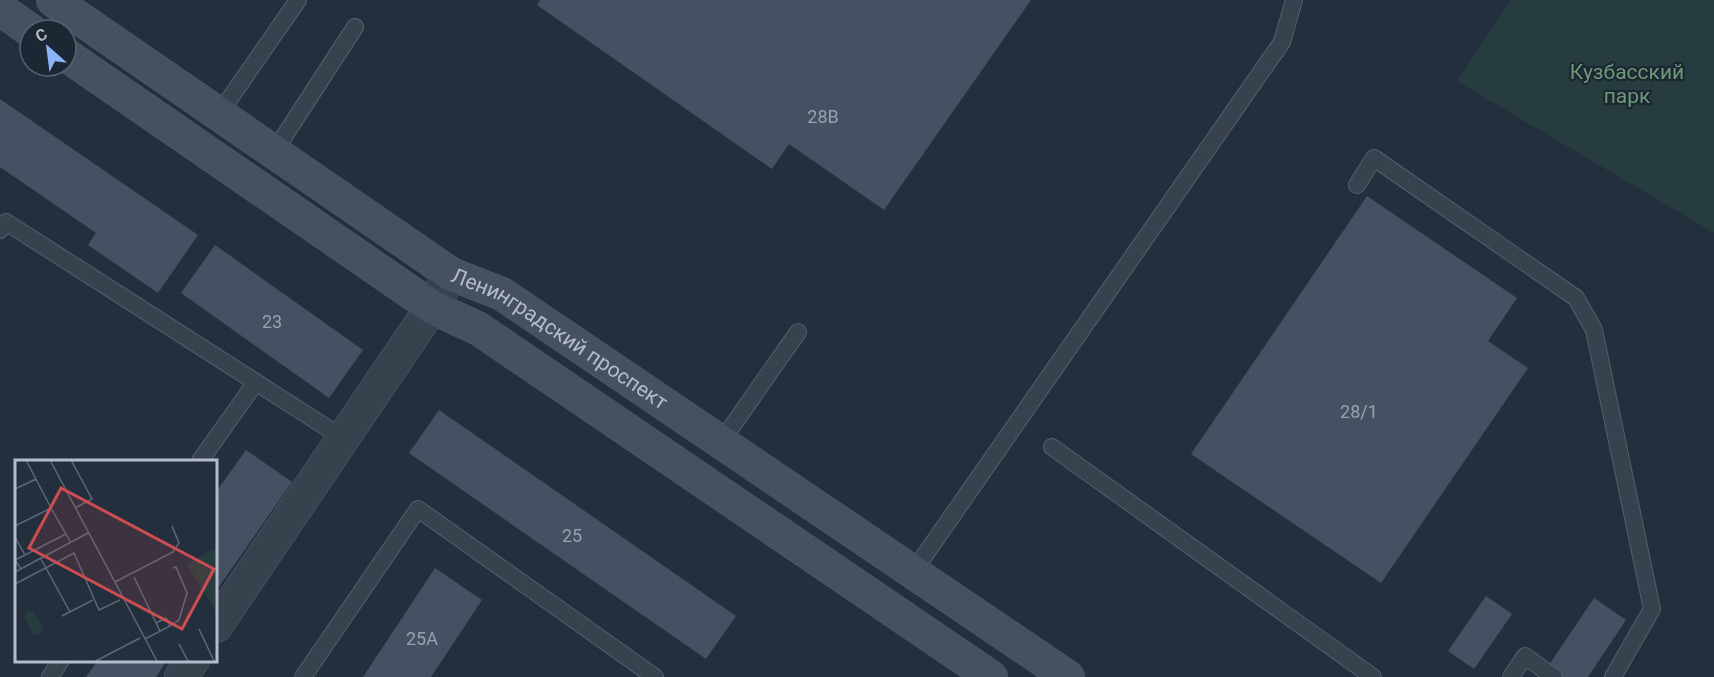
<svg xmlns="http://www.w3.org/2000/svg" width="1714" height="677" font-family="Roboto,sans-serif">
	<style>
		.green { fill: #263c3f }
		.building { fill: #455162 }
		.lines { fill: none; stroke-linecap: round; stroke-linejoin: round }
		.service-casing { stroke: #565f6c; stroke-width: 18 }
		.tertiary-casing { stroke: #565f6c; stroke-width: 34 }
		.secondary-casing { stroke: #565f6c; stroke-width: 34 }
		.service { stroke: #38414e; stroke-width: 16 }
		.tertiary { stroke: #38414e; stroke-width: 33 }
		.secondary { stroke: #465061; stroke-width: 33 }
		.labels { text-anchor: middle; dominant-baseline: central; stroke-width: 4.5; stroke-linejoin: round; paint-order: stroke }
		.number-label { font-size: 18px; fill: #98a1af }
		.park-label { font-size: 21px; fill: #6b9a76; stroke: #1d2633 }
		.street-label { font-size: 21px; fill: #b4bcc9; stroke: #1d2633 }
		.inset-road { fill: none; stroke: #5e6776; stroke-width: 1.5 }
		.view { fill: #ce4d50; fill-opacity: 0.15; stroke: #ce4d50; stroke-width: 3 }
		.inset-edge { fill: none; stroke: #b4bcc9; stroke-width: 3 }
	</style>
	<rect width="100%" height="100%" fill="#242f3e"/>
	<path class="green" d="M1510,0h204v233l-257,-152z"/>
	<g class="building">
		<path d="M540,0h491l-147,210 -95,-66 -17,25 -235,-164z"/>
		<path d="M0,99l198,136 -40,58 -70,-48 8,-12 -96,-66z"/>
		<path d="M1367,196l150,102 -29,43 40,27 -147,215 -190,-129z"/>
		<path d="M215,245l148,105 -34,48 -148,-105z"/>
		<path d="M439,410l297,206 -30,43 -297,-206z"/>
		<path d="M246,450l46,32 -76,109v-99z"/>
		<path d="M435,568l47,32 -51,77h-68z"/>
		<path d="M1486,596l26,18 -38,55 -26,-18z"/>
		<path d="M1594,598l32,22 -38,57h-47z"/>
		<path d="M98,660h69l-11,17h-70z"/>
	</g>
	<g class="lines">
		<g class="service-casing">
			<g id="service">
				<path d="M219,114l79,-114"/>
				<path d="M274,152l81,-125"/>
				<path d="M1357,185l17,-27 202,140 18,32 58,279 -39,68"/>
				<path d="M0,230l6,-8 337,216"/>
				<path d="M721,442l77,-110"/>
				<path d="M1052,447l321,230"/>
				<path d="M200,461l56,-79"/>
				<path d="M913,572l369,-530 12,-42"/>
				<path d="M50,677l11,-17"/>
				<path d="M303,677l115,-168 237,168"/>
				<path d="M1511,677l14,-21 29,21"/>
			</g>
		</g>
		<g class="tertiary-casing">
			<g id="tertiary">
				<path d="M216,626l216,-319 19,-33"/>
				<path d="M181,677l12,-17"/>
			</g>
		</g>
		<g class="secondary-casing">
			<g id="secondary">
				<path id="s1" d="M53,0l398,274 51,20 566,383"/>
				<path d="M0,9l30,21"/>
				<path d="M66,55l366,252 47,22 512,348"/>
			</g>
		</g>
		<use href="#service" class="service"/>
		<use href="#tertiary" class="tertiary"/>
		<use href="#secondary" class="secondary"/>
	</g>
	<g class="labels">
		<g class="number-label">
			<text x="823" y="116">28В</text>
			<text x="272" y="321">23</text>
			<text x="1359" y="411">28/1</text>
			<text x="572" y="535">25</text>
			<text x="422" y="638">25А</text>
		</g>
		<g class="park-label">
			<text x="1627" y="72">Кузбасский<tspan x="1627" dy="24">парк</tspan></text>
		</g>
		<g class="street-label">
			<text stroke="none"><textPath href="#s1" startOffset="610">Ленинградский проспект</textPath></text>
		</g>
	</g>
	<g transform="translate(15 460)">
		<rect width="202" height="202" fill="#242f3e"/>
		<path d="M202,87v67l-30,-50zM13,150l6,3 9,15 -4,7 -7,-2 -8,-16z" fill="#263c3f"/>
		<path class="inset-road" d="M11,0l25,48M35,0l108,203M56,0l21,39 -17,9M0,29l21,-10M0,66l36,-18 20,35M0,77l10,18 41,-21M26,99l29,53M6,109l-6,-9 10,-5M0,112l73,-39M119,117l26,54M100,122l58,-30 6,-9 -7,-17M0,124l59,-31 25,57 21,-10M47,156l31,-16M155,166l9,-6 8,-27 -11,-26 -3,1M184,169l16,34M130,179l25,-13 -4,-8 -10,5M164,184l10,19M77,203l48,-25"/>
		<path class="view" d="M46,28l153,81 -32,60 -153,-81z"/>
		<rect width="202" height="202" class="inset-edge"/>
	</g>
	<g transform="translate(48 48) rotate(332)"><circle r="28" fill="#1d2633" stroke="#59626f" stroke-width="1.5"/>
	<path d="M0-4.5L10 22L0 15L-10 22Z" fill="#8ab4f8"/>
	<text y="-9" font-size="16" font-weight="bold" text-anchor="middle" fill="#b4bcc9">С</text>
	</g>
</svg>
